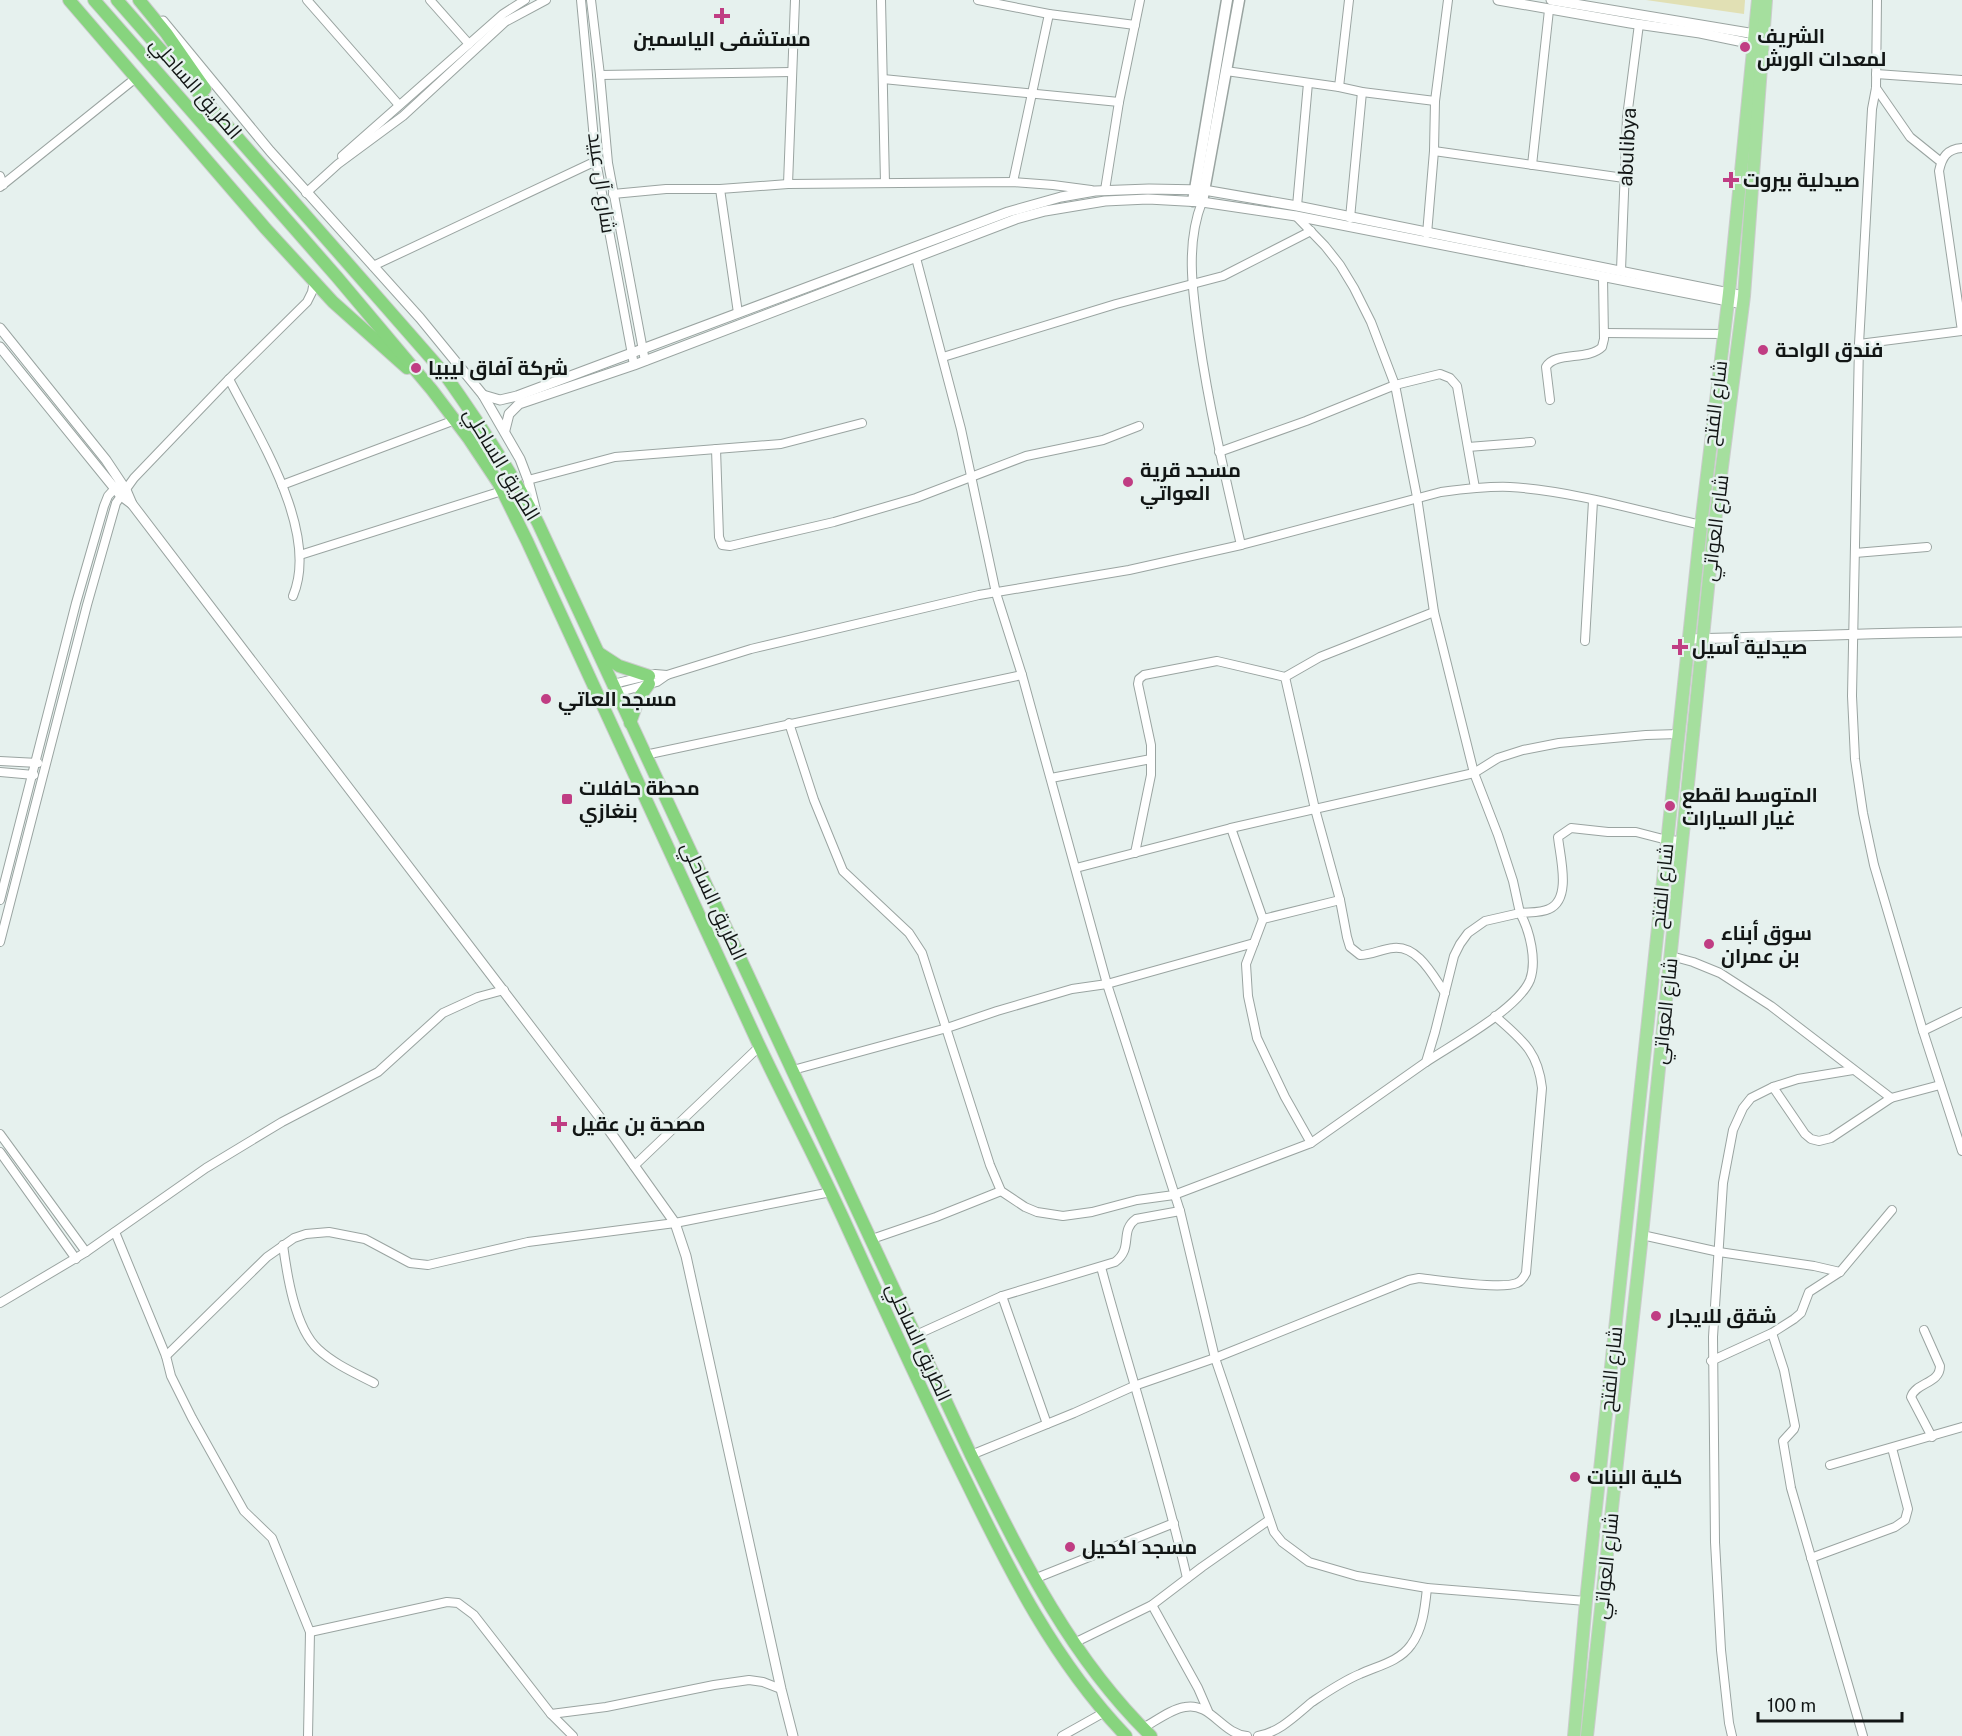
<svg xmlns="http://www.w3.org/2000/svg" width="1962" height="1736" font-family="'Public Sans',Cairo,sans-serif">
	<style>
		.green { fill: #e1e0b4 }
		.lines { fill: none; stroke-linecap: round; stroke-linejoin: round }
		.minor-casing { stroke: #9aa4a1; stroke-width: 10 }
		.tertiary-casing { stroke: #9aa4a1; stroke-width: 11 }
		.secondary-casing { stroke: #9aa4a1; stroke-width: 13 }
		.primary-casing { stroke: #cbcccc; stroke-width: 14 }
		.trunk-casing { stroke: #cbcccc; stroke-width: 14 }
		.minor { stroke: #fff; stroke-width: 8 }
		.tertiary { stroke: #fff; stroke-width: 9 }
		.secondary { stroke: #fff; stroke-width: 10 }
		.primary { stroke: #a5df9e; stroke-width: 12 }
		.trunk { stroke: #87d47e; stroke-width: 12 }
		.poi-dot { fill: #c03d83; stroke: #e6f1ee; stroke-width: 2 }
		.labels { text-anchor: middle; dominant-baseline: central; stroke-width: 5; stroke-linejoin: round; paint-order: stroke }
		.poi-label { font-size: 20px; font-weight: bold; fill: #121615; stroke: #e6f1ee; text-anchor: start }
		.street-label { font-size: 20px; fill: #121615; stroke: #e6f1ee }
	</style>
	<rect width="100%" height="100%" fill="#e6f1ee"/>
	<path class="green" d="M1646,0h99l-1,14z"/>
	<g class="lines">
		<g class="minor-casing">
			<g id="minor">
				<path d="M307,0l92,105"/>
				<path d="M430,0l39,44"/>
				<path d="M581,0l15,161 38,204"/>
				<path d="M591,0l9,75 8,88 37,198"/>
				<path d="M881,0l4,183"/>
				<path d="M978,0l71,14 86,11"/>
				<path d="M1877,0l-1,88 -4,21 -13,235 -7,352 3,63 8,54 11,52 49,166 39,120"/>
				<path d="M1226,71l113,16 23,5 73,9"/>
				<path d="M1876,74l86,6"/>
				<path d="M600,75l191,-3"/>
				<path d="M883,79l236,23"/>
				<path d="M1339,87l10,-87"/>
				<path d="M1876,88l34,49 31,25"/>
				<path d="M1962,148c-15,1 -20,9 -23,23l23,160"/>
				<path d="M1434,151l190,27"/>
				<path d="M342,156l161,-142 22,-14"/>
				<path d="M1532,165l17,-155"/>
				<path d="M0,176l3,9"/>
				<path d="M1013,182l36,-168"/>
				<path d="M788,184l7,-184"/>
				<path d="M0,187l137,-110"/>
				<path d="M720,189l18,124"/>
				<path d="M1105,190l14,-88 21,-102"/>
				<path d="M306,193l32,-29 65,-48 102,-94 41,-22"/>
				<path d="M613,194l53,-5h54l68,-5 225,-2 40,3 38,5"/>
				<path d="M1202,202c-17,43 -9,92 -3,136 10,70 26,138 42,207"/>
				<path d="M1297,206l11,-123"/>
				<path d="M1350,218l12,-126"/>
				<path d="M1427,234l7,-83 1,-50 13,-101"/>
				<path d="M916,258l45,171 35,164 26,82 85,309 73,227 35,147 59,174 8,10 27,20 48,14 70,12 159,13"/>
				<path d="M373,266l223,-105"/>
				<path d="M1621,270l6,-153 12,-93"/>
				<path d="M1604,333l119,1"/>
				<path d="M1859,344l103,-13"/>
				<path d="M943,357l173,-53 107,-28 88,-45"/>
				<path d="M229,379c29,57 91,153 64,217"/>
				<path d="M1550,400l-4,-33c9,-16 42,-6 56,-20l2,-8 -1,-62"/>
				<path d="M1468,447l63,-5"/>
				<path d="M716,449l3,88 3,8 8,1 104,-24 82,-24 110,-42 77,-16 36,-14"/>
				<path d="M1219,452l87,-31 89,-36 45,-11 10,4 7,8 18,102"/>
				<path d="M528,480l87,-23 166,-13 81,-21"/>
				<path d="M282,485l173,-65"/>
				<path d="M1855,553l72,-6"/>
				<path d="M300,555l202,-64"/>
				<path d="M1585,641l8,-140"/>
				<path d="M1285,677l30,132 25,91 7,37 3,10 10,8c11,0 22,-6 33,-7 25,-3 40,28 52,45"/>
				<path d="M613,684l42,-10 12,1"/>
				<path d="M616,693l41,-11 10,-7 84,-26 228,-54 150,-25 112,-25 200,-53c23,-3 46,-6 69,-5 64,4 129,24 191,38"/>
				<path d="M789,723l25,77 29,71 66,62 13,20 68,212 11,26 24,16 12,5 26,4 29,-4 45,-12 37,-5 137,-52 115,-81 9,-30 19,-76 6,-12 8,-11 17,-12 35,-8 -7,-32 -15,-46 -24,-62 -40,-161 -17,-115 -22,-112 -24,-63 -17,-34 -14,-23 -15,-19 -29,-30"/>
				<path d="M645,755l377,-80"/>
				<path d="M0,761l38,2"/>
				<path d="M0,772l34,3"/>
				<path d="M1051,778l100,-19"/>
				<path d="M1231,828l32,91"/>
				<path d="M1135,853l16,-78v-30l-13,-61 1,-5 5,-4 73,-14 68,16 35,-20 114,-45"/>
				<path d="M1076,868l155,-40 243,-55 24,-15 25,-8 36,-7 87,-8 33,-1"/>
				<path d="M0,900l76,-297 28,-97 4,-10 9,-10"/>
				<path d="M0,942l87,-337 29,-102 18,-25 95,-99 78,-77 5,-10 2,-11"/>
				<path d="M1254,943l-8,21 2,32 9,42 28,59 26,46"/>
				<path d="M1671,956l22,6 27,11 51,33 120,92"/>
				<path d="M1923,1031l39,-19"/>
				<path d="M1426,1062c27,-18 92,-53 104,-82 7,-19 0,-49 -10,-67 9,-1 21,0 29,-4 23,-10 11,-52 9,-72l13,-9 37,4h28l31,8 15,1"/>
				<path d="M793,1070l154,-42 50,-17 75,-22 35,-5 147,-41 9,-24 77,-19"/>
				<path d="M1773,1087l25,-8 55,-9"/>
				<path d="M0,1134l86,118"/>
				<path d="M0,1152l76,107"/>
				<path d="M634,1166l126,-120"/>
				<path d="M115,1232l51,124 5,20 21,42 52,93 28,27 38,94 137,-30 11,1 16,12 77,99 55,-7 108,-22 35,-5 14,2 18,7"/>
				<path d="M1642,1235l77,17 95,14 26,6"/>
				<path d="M872,1239l64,-22 65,-26"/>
				<path d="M283,1245c4,30 12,83 35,104 16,15 37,24 56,34"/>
				<path d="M1101,1267c28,104 62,206 86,311"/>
				<path d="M1002,1296l45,128"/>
				<path d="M0,1303l86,-51 120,-84 76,-46 96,-50 65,-59 35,-16 26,-7"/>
				<path d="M1924,1330l16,36c0,18 -24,16 -29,31l21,40"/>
				<path d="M1772,1333l12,37 11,56 -1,3 -11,12 8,47 72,248"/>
				<path d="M916,1335l86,-39 113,-34c19,-14 4,-31 21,-43l44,-8"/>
				<path d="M166,1356l101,-99 27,-19 12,-4 23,-2 36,7 45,24 18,2 100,-23 147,-19 156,-31"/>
				<path d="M1711,1361l61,-28 22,-14 7,-6 8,-21 31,-20 52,-62"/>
				<path d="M971,1455l103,-42 60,-27 81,-28 194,-78 10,-2c20,2 82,12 98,5 5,-2 7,-6 9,-10l16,-185c-4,-37 -20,-48 -47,-72"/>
				<path d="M1830,1465l132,-38"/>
				<path d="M1811,1558l84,-31 10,-7 3,-11 -16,-61"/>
				<path d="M1034,1579l140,-56"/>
				<path d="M1152,1605l46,83 10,23"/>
				<path d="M1074,1643l78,-38 50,-38 67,-47"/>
				<path d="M551,1714l22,22"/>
				<path d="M1143,1728c13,-7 28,-19 42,-21 26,-5 37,27 62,29"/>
				<path d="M308,1736l2,-104"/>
				<path d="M1062,1736l41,-23"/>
				<path d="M1258,1736c22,-4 37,-20 54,-34 15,-10 31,-21 48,-28 17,-8 39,-12 51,-29 12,-16 14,-38 16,-57"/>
				<path d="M1732,1736l-3,-13 -8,-73 -6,-108 -2,-205 10,-154 10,-53 10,-22 8,-10 22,-11 32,47 6,5 8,2 12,-3 60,-40 49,-13"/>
			</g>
		</g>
		<g class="tertiary-casing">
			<g id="tertiary">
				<path d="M1498,0l132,23 70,10 58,12"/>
				<path d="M1551,0l210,35"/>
				<path d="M163,21l107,130 150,167 63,77 37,64 8,21 8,32"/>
				<path d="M0,328l106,132 20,30 6,14 469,615 74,104 11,33 95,433 12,47"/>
				<path d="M0,347l120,148 12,9"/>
				<path d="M483,395l17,5 17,-4 491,-184 53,-15 34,-6 54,-2 55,1 93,16 447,90"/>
				<path d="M505,430l4,-16 10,-10 115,-39 382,-146 29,-8 60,-10 43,-2 54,3 94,14 447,88"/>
				<path d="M1689,639c91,-2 182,-6 273,-7"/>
			</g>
		</g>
		<g class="secondary-casing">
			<g id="secondary">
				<path d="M1193,201l34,-201"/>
				<path d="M1202,202l37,-202"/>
			</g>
		</g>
		<g class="primary-casing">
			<g id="primary">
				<path d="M1574,1736l12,-135 115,-1076 28,-232 29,-293"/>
				<path d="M1587,1736l55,-501 72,-706 30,-233 22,-296"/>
			</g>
		</g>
		<g class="trunk-casing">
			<g id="trunk">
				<path d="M69,0l197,229 67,73 74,66"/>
				<path d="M94,0l243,277 95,113 37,49 30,45 28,57c78,167 153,335 231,502 28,59 58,116 85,175 40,88 80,176 123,263 44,91 89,181 160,255"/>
				<path d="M117,0l326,372c35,49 67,97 95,151l433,932c50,101 98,201 180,281"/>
				<path d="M139,0l27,33 39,56"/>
				<path d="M599,653l20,13 30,10"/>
				<path d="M630,723l9,-25 10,-14"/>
			</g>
		</g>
		<use href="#minor" class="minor"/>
		<use href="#tertiary" class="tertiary"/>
		<use href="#secondary" class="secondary"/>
		<use href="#primary" class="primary"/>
		<use href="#trunk" class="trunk"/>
	</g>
	<g class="poi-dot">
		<path d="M719 7h6v6h6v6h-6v6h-6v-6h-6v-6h6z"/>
		<circle cx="1745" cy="47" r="6"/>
		<path d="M1728 171h6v6h6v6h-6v6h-6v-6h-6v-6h6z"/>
		<circle cx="1763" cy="350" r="6"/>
		<circle cx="416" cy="368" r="6"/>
		<circle cx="1128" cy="482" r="6"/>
		<path d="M1677 638h6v6h6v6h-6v6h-6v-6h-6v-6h6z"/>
		<circle cx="546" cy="699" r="6"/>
		<rect x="561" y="793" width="12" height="12" rx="3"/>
		<circle cx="1670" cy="806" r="6"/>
		<circle cx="1709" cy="944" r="6"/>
		<path d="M556 1115h6v6h6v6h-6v6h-6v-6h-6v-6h6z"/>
		<circle cx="1656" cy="1316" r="6"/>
		<circle cx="1575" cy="1477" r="6"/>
		<circle cx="1070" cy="1547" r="6"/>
	</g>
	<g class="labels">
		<g class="poi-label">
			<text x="1757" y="36">الشريف<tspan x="1757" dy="23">لمعدات الورش</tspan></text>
			<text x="722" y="39" text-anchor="middle">مستشفى الياسمين</text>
			<text x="1743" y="180">صيدلية بيروت</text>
			<text x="1775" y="350">فندق الواحة</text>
			<text x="428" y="368">شركة آفاق ليبيا</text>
			<text x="1140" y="470">مسجد قرية<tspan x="1140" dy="23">العواتي</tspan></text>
			<text x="1692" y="647">صيدلية أسيل</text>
			<text x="558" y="699">مسجد العاتي</text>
			<text x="579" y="788">محطة حافلات<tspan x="579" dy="23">بنغازي</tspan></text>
			<text x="1682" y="795">المتوسط لقطع<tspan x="1682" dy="23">غيار السيارات</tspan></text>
			<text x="1721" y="933">سوق أبناء<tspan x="1721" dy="23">بن عمران</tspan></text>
			<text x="572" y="1124">مصحة بن عقيل</text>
			<text x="1668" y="1316">شقق للايجار</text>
			<text x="1587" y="1477">كلية البنات</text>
			<text x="1082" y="1547">مسجد اكحيل</text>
		</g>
		<g class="street-label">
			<text transform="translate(196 88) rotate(49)">الطريق الساحلي</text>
			<text transform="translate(1627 147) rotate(-87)">abulibya</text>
			<text transform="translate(602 183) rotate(82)">شارع آل عبيد</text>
			<text transform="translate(1715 403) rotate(-83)">شارع الفتح</text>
			<text transform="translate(502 464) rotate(59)">الطريق الساحلي</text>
			<text transform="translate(1715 528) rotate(-83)">شارع العواتي</text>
			<text transform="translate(1662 886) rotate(-84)">شارع الفتح</text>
			<text transform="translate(714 901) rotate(65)">الطريق الساحلي</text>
			<text transform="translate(1665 1011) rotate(-84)">شارع العواتي</text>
			<text transform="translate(919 1342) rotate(65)">الطريق الساحلي</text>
			<text transform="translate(1611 1369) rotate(-84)">شارع الفتح</text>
			<text transform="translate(1606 1566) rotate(-84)">شارع العواتي</text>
		</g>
	</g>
	<path d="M1758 1712v9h144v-9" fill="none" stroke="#121615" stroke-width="3"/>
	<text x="1767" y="1712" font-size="18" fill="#121615" stroke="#e6f1ee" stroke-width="4.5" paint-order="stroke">100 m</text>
</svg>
